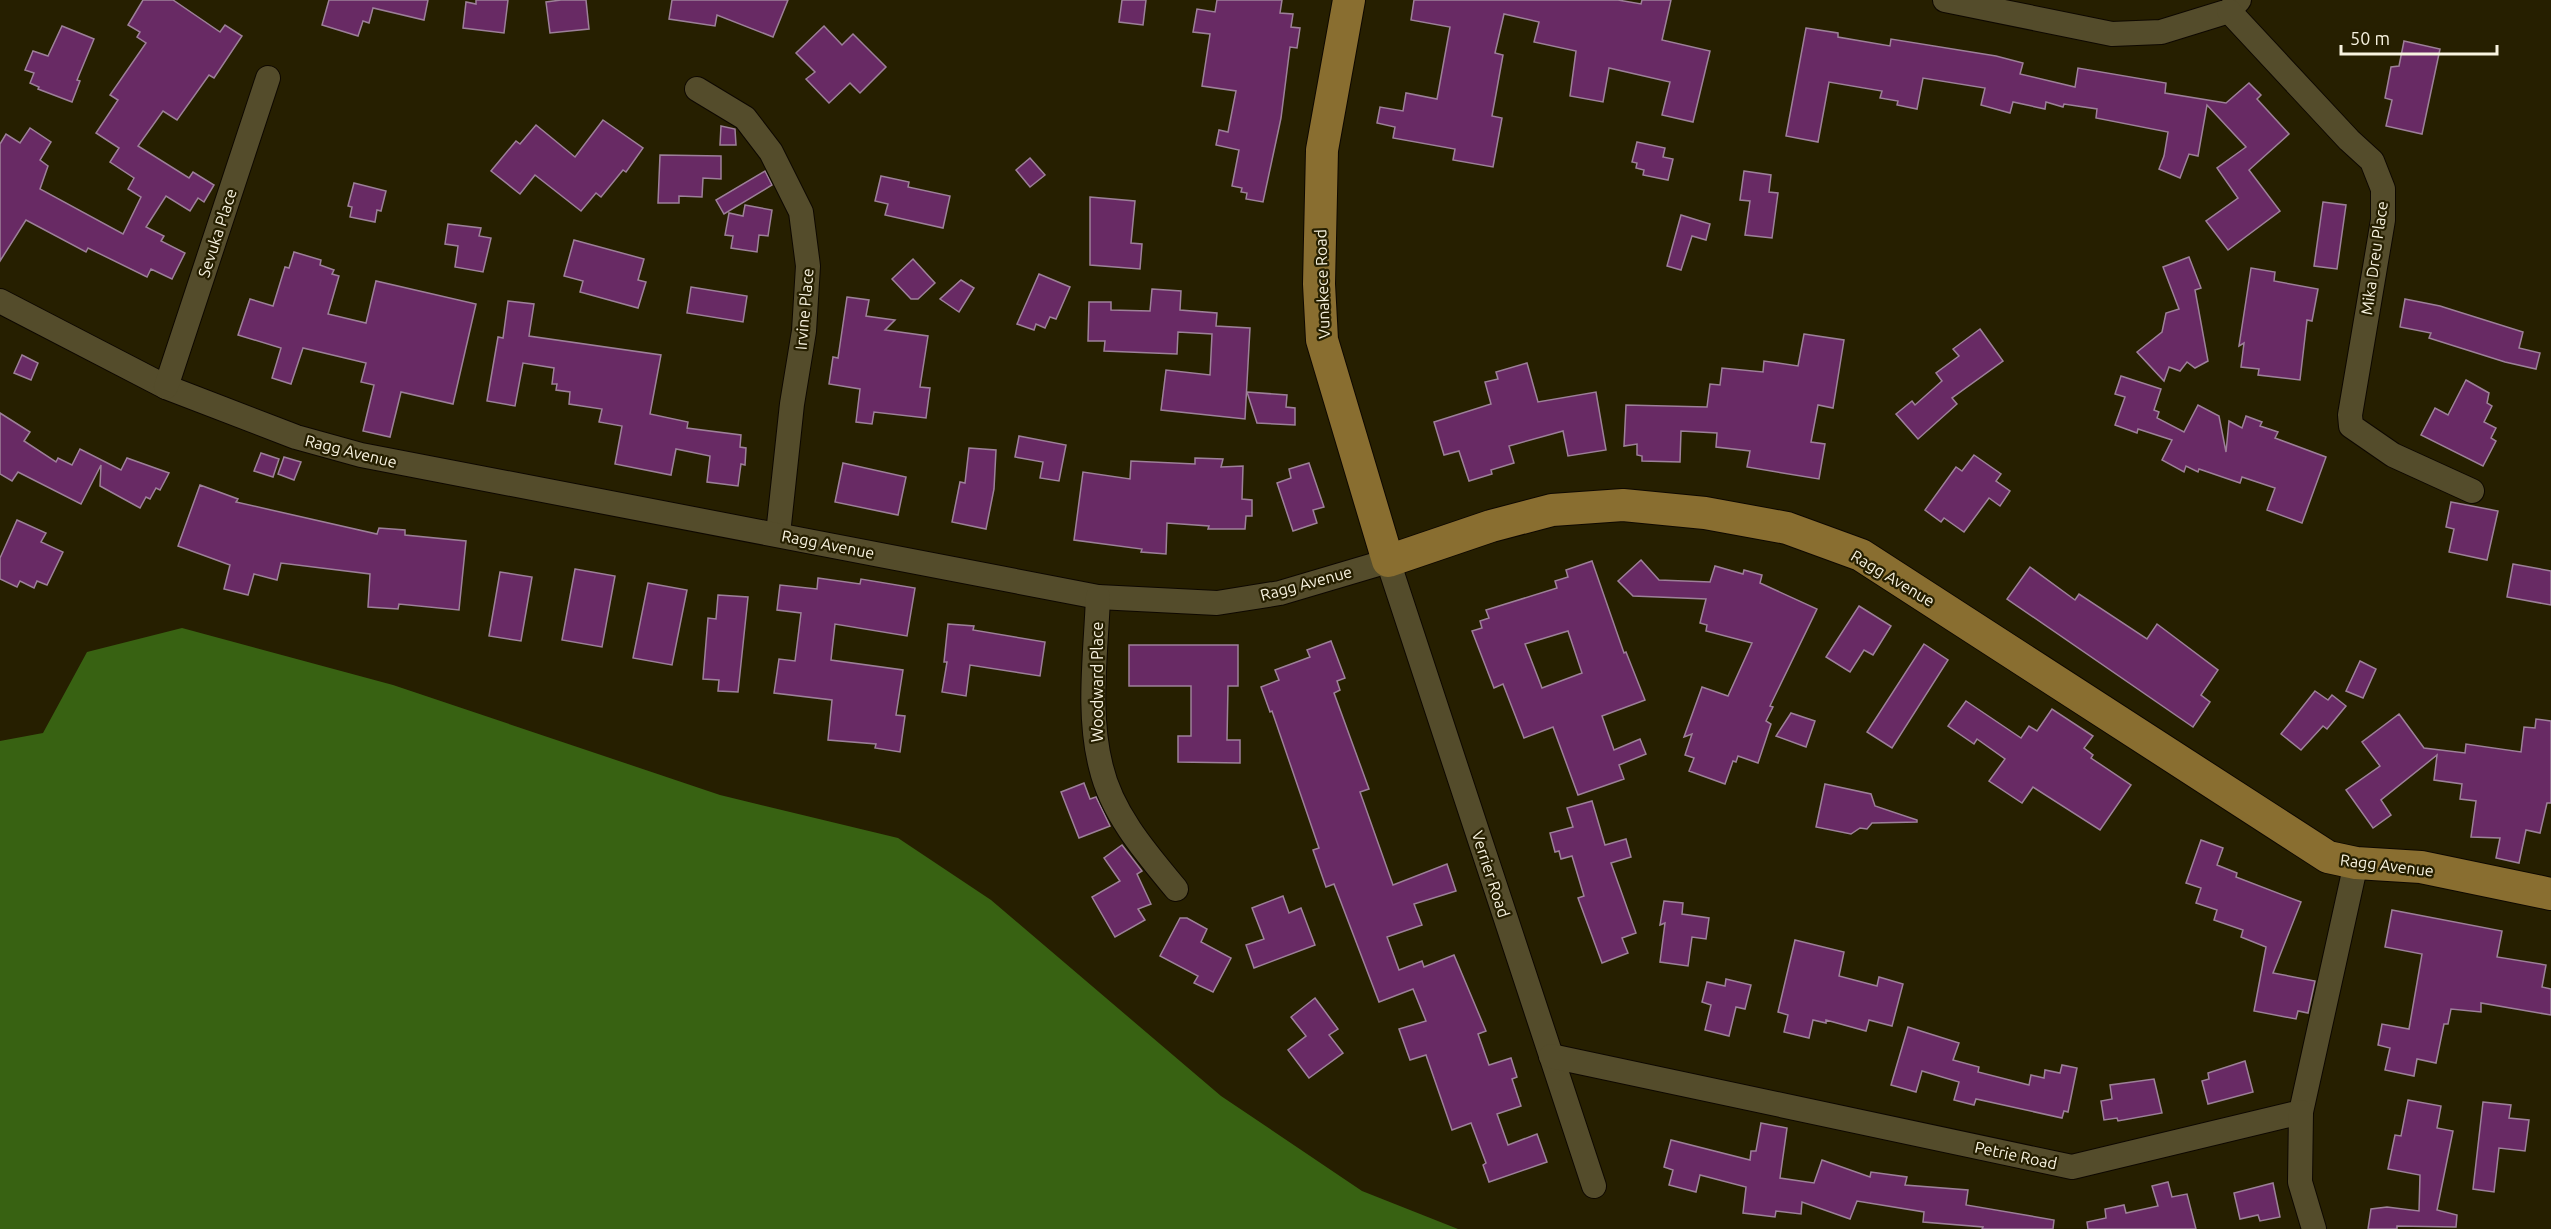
<svg xmlns="http://www.w3.org/2000/svg" width="2551" height="1229" font-family="Ubuntu,sans-serif">
	<style>
		.forest { fill: #386212 }
		.building { fill: #682a64; stroke: #9d8099; stroke-width: 1.5; fill-rule: evenodd }
		.lines { fill: none; stroke-linecap: round; stroke-linejoin: round }
		.minor-casing { stroke: #0e0800; stroke-width: 26 }
		.major-casing { stroke: #0e0800; stroke-width: 34 }
		.minor { stroke: #544c2b; stroke-width: 24 }
		.major { stroke: #896e30; stroke-width: 32 }
		.labels { text-anchor: middle; dominant-baseline: central; stroke-width: 4.5; stroke-linejoin: round; paint-order: stroke }
		.street-label { font-size: 16px; fill: #f8f3e0; stroke: #261f00 }
	</style>
	<rect width="100%" height="100%" fill="#261f00"/>
	<path class="forest" d="M182,628l211,57 327,110 178,43 93,62 230,196 141,95 96,38h-1458v-488l43,-8 44,-81z"/>
	<g class="building">
		<path d="M143,0h30l47,32 5,-7 17,11 -28,42 -5,-3 -32,45 -14,-9 -25,35 51,32 4,-6 21,13 -10,17 -6,-4 -8,13 -24,-15 -20,31 18,9 -3,5 24,12 -13,26 -21,-10 -4,8 -59,-29 -2,4 -60,-32 -26,41v-117l6,-10 14,9 10,-15 21,14 -11,18 8,6 -8,23 83,45 18,-37 -13,-8 6,-11 -24,-16 9,-14 -23,-15 22,-33 -8,-5 36,-52 -9,-6 3,-5 -12,-7z"/>
		<path d="M329,0h99l-4,20 -51,-12 -4,15 -6,-2 -5,15 -36,-11z"/>
		<path d="M476,0h32l-4,33 -41,-5 3,-26 10,2z"/>
		<path d="M561,0h25l3,29 -39,4 -4,-31z"/>
		<path d="M672,0h116l-15,37 -56,-22 -2,11 -46,-7z"/>
		<path d="M1122,0h24l-3,25 -24,-3z"/>
		<path d="M1217,0h65l-2,13 13,1 -2,13 9,1 -3,20 -7,-1 -9,71 -18,84 -17,-3 1,-6 -6,-1 1,-4 -10,-2 7,-36 -23,-5 3,-15 9,2 8,-41 -34,-5 8,-52 -17,-2 4,-23 18,3z"/>
		<path d="M1414,0h204l23,4 1,-4h29l-9,40 48,11 -17,71 -31,-7 8,-33 -61,-14 -6,34 -33,-6 6,-45 -42,-9 5,-20 -35,-8 -9,39 8,2 -11,61 10,2 -9,49 -40,-7 2,-11 -62,-11 2,-11 -18,-4 3,-16 23,4 3,-18 31,6 13,-72 -39,-7z"/>
		<path d="M62,26l32,13 -17,41 3,1 -8,21 -34,-13 1,-2 -9,-4 4,-10 -9,-3 8,-19 15,5z"/>
		<path d="M824,26l18,19 11,-11 33,33 -26,26 -10,-10 -21,20 -23,-24 9,-7 -19,-19z"/>
		<path d="M1806,28l32,5v4l52,9 1,-7 105,17 27,7 -3,11 55,13 3,-19 88,15 -1,10 61,10 23,-20 12,12 -4,4 32,35 -40,36 31,41 -52,39 -22,-29 32,-23 -21,-30 29,-21 -39,-42 -9,51 -9,-2 -9,24 -21,-9 5,-13 4,-24 -72,-14 1,-9 -33,-5 -1,3 -17,-5 -1,7 -32,-7 -3,11 -29,-8 4,-17 -62,-10 -6,31 -20,-4 1,-4 -18,-3 2,-7 -53,-9 -11,60 -32,-6z"/>
		<path d="M2404,41l36,8 -18,85 -36,-8 6,-26 -7,-2 6,-31 8,-1z"/>
		<path d="M603,120l40,28 -17,24 -3,-2 -22,27 -5,-4 -15,18 -46,-36 -15,19 -29,-23 25,-30 4,3 16,-19 39,32z"/>
		<path d="M721,126l14,3 1,16h-16z"/>
		<path d="M1637,142l28,6 -2,9 10,2 -5,21 -25,-5 1,-5 -8,-2 1,-5 -5,-1z"/>
		<path d="M660,155l61,1v23l-18,-1 -1,19 -23,-1v7h-21z"/>
		<path d="M1030,158l15,17 -15,12 -14,-17z"/>
		<path d="M765,171l7,14 -48,29 -8,-14z"/>
		<path d="M1744,171l27,4 -2,17 9,1 -6,45 -27,-3 5,-34 -10,-1z"/>
		<path d="M881,176l28,6 -1,5 42,9 -7,32 -58,-13 3,-11 -13,-3z"/>
		<path d="M354,183l32,8 -5,20 -4,-1 -2,12 -25,-5 2,-10 -4,-1z"/>
		<path d="M1090,197l45,4 -4,42 11,1 -2,25 -50,-4z"/>
		<path d="M2323,202l23,3 -9,64 -23,-3z"/>
		<path d="M745,205l27,5 -4,26 -9,-1 -2,17 -26,-4 2,-12 -8,-1 4,-22 14,3z"/>
		<path d="M1681,215l29,9 -4,16 -14,-4 -11,34 -14,-4z"/>
		<path d="M448,224l33,4 -2,8 12,2 -8,34 -28,-5 3,-21 -13,-2z"/>
		<path d="M574,240l70,19 -6,21 8,2 -8,26 -58,-16 3,-11 -19,-5z"/>
		<path d="M294,252l27,8 -1,5 14,5 -2,4 7,2 -11,38 38,9 10,-42 100,23 -23,100 -52,-12 -11,45 -27,-6 11,-46 -13,-3 5,-19 -63,-15 -12,36 -19,-6 9,-30 -43,-13 12,-36 23,7 12,-39 4,1z"/>
		<path d="M2189,257l12,31 -6,2 13,71 -13,7 -8,-6 -7,9 -11,-4 -5,14 -27,-29 25,-20 4,-19 13,-4 -16,-42z"/>
		<path d="M913,259l22,24 -17,16h-7l-19,-20z"/>
		<path d="M2251,268l24,4 -1,9 44,8 -6,32 -5,-1 -7,60 -42,-5 1,-6 -18,-2 3,-24 -5,3z"/>
		<path d="M1039,274l31,13 -14,32 -6,-2 -5,11 -9,-4 -2,6 -17,-6z"/>
		<path d="M961,280l13,8 -15,24 -19,-13z"/>
		<path d="M691,287l56,9 -4,26 -56,-9z"/>
		<path d="M1152,289l29,2 -1,19 37,3 -1,13 34,2 -5,91 -84,-9 5,-40 44,5 2,-41 -34,-2 -1,22 -73,-3 1,-10h-17l1,-39h22v8l39,1z"/>
		<path d="M847,297l22,3 -3,16 29,4 -10,10 43,6 -8,51 10,1 -4,30 -52,-6 -2,12 -16,-2 4,-33 -31,-5 4,-27 5,1z"/>
		<path d="M2405,299l35,7 83,26 -4,16 21,5 -4,16 -31,-7 -76,-24 2,-5 -31,-6z"/>
		<path d="M508,301l26,3 -5,32 132,19 -11,59 38,8 -1,6 54,7 -1,12 6,1 -1,17 -4,-1 -3,22 -31,-4 3,-26 -34,-7 -5,26 -56,-11 7,-38 -23,-4 3,-13 -33,-5 1,-12 -14,-2 1,-6h-5l2,-16 -31,-5 -8,43 -28,-5 11,-64 5,1z"/>
		<path d="M1980,329l23,32 -51,37 5,6 -39,35 -22,-25 16,-13 3,4 27,-24 -6,-8 23,-17 -6,-7z"/>
		<path d="M1804,334l40,6 -11,68 -15,-3 -7,37 14,2 -6,35 -72,-12 3,-16 -34,-4 1,-14 -36,-2 -1,31 -38,-1v-5l-5,-1v-11l-13,2 2,-41 81,2 3,-23 10,1 2,-17 41,4 1,-11 34,5z"/>
		<path d="M22,355l16,8 -7,17 -17,-7z"/>
		<path d="M1527,363l11,39 58,-10 10,58 -38,6 -5,-25 -54,15 5,17 -23,7 1,4 -23,7 -10,-30 -15,4 -10,-33 57,-18 -6,-22 13,-3 -2,-7z"/>
		<path d="M2121,376l40,13 -7,21 5,2 -2,6 27,14 14,-27 21,11 7,36 3,-31 13,7 4,-12 16,6 -2,4 18,6 -3,6 51,19 -24,66 -35,-13 8,-22 -33,-11 -2,6 -41,-14 -1,3 -12,-6 -2,6 -22,-12 10,-20 -34,-11 -1,4 -22,-8 10,-28 -10,-3z"/>
		<path d="M2466,380l23,13 -2,10 5,3 -8,16 12,6 -5,10 5,3 -13,25 -62,-31 14,-27 13,7z"/>
		<path d="M1247,392l40,3 -1,12 9,1v17l-38,-2z"/>
		<path d="M0,413l30,19 -6,9 32,21 2,-4 14,7 8,-16 41,21 6,-12 42,15 -9,17 -4,-2 -6,11 -4,-2 -6,11 -40,-22 1,-21 -20,39 -63,-32 -6,9 -12,-7z"/>
		<path d="M1019,436l47,9 -7,36 -19,-3 3,-16 -28,-5z"/>
		<path d="M969,448l27,2 -2,39 -8,40 -34,-7 8,-40 5,1z"/>
		<path d="M261,453l18,6 -6,18 -19,-6z"/>
		<path d="M1974,455l27,19 -5,7 14,10 -10,15 -11,-8 -25,34 -20,-14 -3,4 -16,-12 31,-43 6,4z"/>
		<path d="M284,457l17,5 -7,18 -16,-6z"/>
		<path d="M1195,458l28,1 -2,8 22,-1 -1,33 10,1v16h-6l-1,13h-37l1,-3 -42,-3 -1,31 -25,-2 1,-3 -68,-9 9,-68 47,7 1,-18 64,3z"/>
		<path d="M843,463l63,14 -8,38 -63,-13z"/>
		<path d="M1309,463l15,44 -11,3 4,13 -24,8 -16,-48 14,-5 -2,-9z"/>
		<path d="M200,485l38,14 -2,3 141,32 2,-6 26,2v5l61,6 -7,69 -60,-6 -1,5 -30,-2 2,-33 -89,-11 -4,17 -23,-6 -6,21 -24,-6 6,-24 -52,-19z"/>
		<path d="M2451,502l47,9 -11,49 -38,-8 5,-23 -8,-2z"/>
		<path d="M17,520l29,13 -5,9 22,10 -16,33 -10,-4 -3,7 -14,-7 -3,6 -17,-8v-21z"/>
		<path d="M1641,560l18,20 51,2 5,-16 28,8 1,-4 18,5 -2,8 57,26 -47,97 3,1 -7,14 5,3 -13,39 -20,-7 -2,6 -3,-1 -8,23 -36,-13 5,-13 -9,-3 7,-21 -8,3 18,-50 26,9 24,-53 -46,-12 1,-6 -7,-2 6,-24 -73,-3 -15,-15z"/>
		<path d="M1592,561l32,92 2,-1 19,48 -43,16 12,34 26,-11 6,15 -27,11 5,14 -46,16 -25,-68 -29,11 -21,-54 -9,4 -22,-57 10,-3 -2,-7 9,-3 -3,-8 71,-22 -2,-7 13,-4 -2,-7zM1568,631l14,42 -40,15 -17,-44z"/>
		<path d="M2513,564l38,7v34l-44,-8z"/>
		<path d="M2030,567l45,33 4,-6 68,45 10,-15 61,46 -17,25 9,7 -17,25 -186,-128z"/>
		<path d="M575,569l40,7 -13,71 -40,-7z"/>
		<path d="M500,572l32,5 -11,64 -32,-5z"/>
		<path d="M818,578l42,6 1,-5 54,9 -8,48 -72,-12 -4,36 72,10 -7,45 9,1 -5,36 -25,-4 1,-4 -48,-4 4,-40 -58,-7 5,-34 16,2 6,-48 -24,-3 3,-25 37,4z"/>
		<path d="M648,583l39,7 -15,75 -39,-7z"/>
		<path d="M718,595l30,2 -10,95 -20,-1 1,-11 -16,-1 5,-61 8,1z"/>
		<path d="M1859,606l32,20 -18,29 -9,-5 -14,22 -24,-15z"/>
		<path d="M948,624l26,2 -1,4 72,12 -5,34 -70,-11 -4,31 -24,-4 5,-30h-3z"/>
		<path d="M1331,641l14,37 -8,3 3,9 -6,3 35,96 -9,3 33,93 54,-21 9,27 -42,13 8,21 -35,12 12,33 23,-9 2,6 30,-12 32,76 -8,3 11,31 22,-7 6,19 -5,2 9,27 -24,8 11,31 29,-11 10,28 -58,20 -6,-17 3,-2 -15,-40 -19,7 -26,-75 -16,5 -11,-31 27,-8 -13,-32 -34,13 -45,-118 -8,3 -13,-37 6,-2 -47,-137 -2,1 -9,-25 18,-7 -4,-10 35,-13 -3,-7z"/>
		<path d="M1924,644l24,16 -56,88 -25,-16z"/>
		<path d="M1129,645h109v41h-10l-1,54h13v23l-62,-1v-26h13v-50h-62z"/>
		<path d="M2360,661l16,8 -13,29 -17,-7z"/>
		<path d="M2315,691l13,9 4,-5 14,11 -19,23 -4,-3 -22,24 -20,-16z"/>
		<path d="M1966,701l55,37 8,-12 8,5 15,-22 41,27 -9,12 9,7 -2,3 40,27 -31,45 -67,-43 -11,16 -33,-22 16,-22 -28,-20 -3,5 -26,-18z"/>
		<path d="M1791,713l24,8 -9,26 -30,-11z"/>
		<path d="M2399,714l25,34 41,5 1,-9 55,8 3,-25 11,1 1,-9 15,2v82h-4l-7,30 -14,-3 -7,33 -23,-5 4,-20 -29,-1 5,-36 -16,-2 2,-15 -28,-4 3,-25 -56,45 10,15 -18,13 -27,-38 34,-24 -18,-24z"/>
		<path d="M1084,783l6,16 6,-2 14,29 -31,12 -18,-46z"/>
		<path d="M1825,784l46,10 4,12 42,14v2l-45,1 -5,6 -7,-1 -9,6 -35,-7z"/>
		<path d="M1592,801l13,44 21,-6 5,18 -20,6 25,70 -14,5 6,15 -26,10 -24,-65 6,-2 -12,-40 -11,3 -2,-8 -4,1 -5,-19 23,-6 -6,-19z"/>
		<path d="M2201,840l22,8 -6,17 20,8 -1,4 65,25 -28,71 42,8 -7,32 -10,-2 -2,8 -42,-8 12,-64 -25,-10 2,-7 -29,-10 3,-10 -21,-7 5,-15 -15,-5z"/>
		<path d="M1122,845l20,26 -5,3 14,30 -13,5 7,11 -30,17 -23,-40 28,-16 -16,-23z"/>
		<path d="M1283,896l6,17 12,-5 14,37 -61,23 -8,-23 18,-6 -12,-31z"/>
		<path d="M1664,901l19,2 -1,11 27,4 -3,21 -14,-2 -4,29 -28,-4 5,-39 -5,2z"/>
		<path d="M2392,910l110,21 -5,26 49,8 -4,22 9,2v26l-70,-12v9l-30,-3 -3,15h-4l-8,39 -19,-4 -3,17 -29,-6 5,-22 -12,-3 4,-21 27,5 13,-75 -37,-7z"/>
		<path d="M1180,918h7l20,11 -6,13 30,16 -18,34 -19,-9 4,-7 -38,-20z"/>
		<path d="M1795,940l49,12 -5,24 38,10 2,-9 24,7 -11,42 -23,-6 -3,11 -40,-11v3l-13,-3 -4,18 -25,-6 4,-17 -10,-3z"/>
		<path d="M1726,979l25,6 -6,24 -9,-2 -7,29 -24,-6 6,-25 -9,-3 5,-20 18,4z"/>
		<path d="M1315,998l23,31 -9,6 14,18 -34,25 -21,-28 18,-14 -15,-19z"/>
		<path d="M1908,1027l51,16 -6,17 26,7 -1,5 51,13 2,-10 13,3 1,-8 15,3 2,-8 15,3 -9,44 -4,-1 -2,7 -86,-19 -2,6 -20,-5 5,-18 -37,-11 -6,21 -25,-7z"/>
		<path d="M2245,1061l8,31 -45,12 -6,-23 7,-2 -1,-6z"/>
		<path d="M2154,1079l8,34 -44,8 -1,-3 -13,2 -3,-19 11,-2 -2,-14z"/>
		<path d="M2408,1100l33,6 -4,22 16,3 -16,79 20,5 -1,12 -59,-1v3h-29l3,-20 16,-2 32,4 1,-36 -32,-6 7,-34 6,1z"/>
		<path d="M2483,1102l28,3 -2,13 20,2 -4,31 -26,-3 -5,44 -21,-3z"/>
		<path d="M1761,1123l26,5 -7,50 34,5 8,-23 48,17 1,-5 36,5 -2,8 63,5 -2,15 88,15 -1,9h-71l1,-2 -60,-5 1,-10 -67,-11 -7,18 -48,-17 -1,12 -25,-3 -1,6 -32,-4 3,-26 -46,-12 -4,17 -27,-7 4,-15 -9,-3 7,-27 79,20 1,-9h5z"/>
		<path d="M2168,1182l4,15 15,-3 9,35h-108l-1,-7 19,-4 -1,-9 19,-4 2,8 32,-7 -6,-20z"/>
		<path d="M2273,1183l7,34 -20,4 -2,-6 -18,4 -6,-26z"/>
	</g>
	<g class="lines">
		<g class="minor-casing">
			<g id="minor">
				<path d="M1945,0l167,34 49,-2 68,-21 10,-11"/>
				<path d="M2229,11l120,129 23,21 11,28v31l-33,195 1,11 42,29 79,36"/>
				<path d="M697,89l48,29 26,34 30,60 7,54 -4,65 -12,73 -14,130"/>
				<path d="M0,301l166,86 130,50 65,18 737,142 119,6 63,-10 108,-32 206,625"/>
				<path d="M166,387l102,-309"/>
				<path d="M1098,597c-2,55 -11,116 3,170 11,47 45,86 75,122"/>
				<path d="M1551,1056l521,111 229,-55 55,-249"/>
				<path d="M2301,1112l-1,70 14,47"/>
			</g>
		</g>
		<g class="major-casing">
			<path id="major" d="M1349,0l-27,150 -3,134 3,56 66,221 103,-35 61,-16 71,-5 82,8 82,15 74,27 467,302 28,6 65,4 130,27"/>
		</g>
		<use href="#minor" class="minor"/>
		<use href="#major" class="major"/>
	</g>
	<g class="labels">
		<g class="street-label">
			<text transform="translate(217 233) rotate(-72)">Sevuka Place</text>
			<text transform="translate(2374 258) rotate(-82)">Mika Dreu Place</text>
			<text transform="translate(1322 284) rotate(-92)">Vunakece Road</text>
			<text transform="translate(804 309) rotate(-85)">Irvine Place</text>
			<text transform="translate(351 451) rotate(14)">Ragg Avenue</text>
			<text transform="translate(828 544) rotate(11)">Ragg Avenue</text>
			<text transform="translate(1893 578) rotate(31)">Ragg Avenue</text>
			<text transform="translate(1306 583) rotate(-15)">Ragg Avenue</text>
			<text transform="translate(1097 682) rotate(-90)">Woodward Place</text>
			<text transform="translate(2387 865) rotate(7)">Ragg Avenue</text>
			<text transform="translate(1491 874) rotate(72)">Verrier Road</text>
			<text transform="translate(2016 1155) rotate(12)">Petrie Road</text>
		</g>
	</g>
	<path d="M2341 45v9h156v-9" fill="none" stroke="#f8f3e0" stroke-width="3"/>
	<text x="2350" y="45" font-size="18" fill="#f8f3e0" stroke="#261f00" stroke-width="4.5" paint-order="stroke">50 m</text>
</svg>
